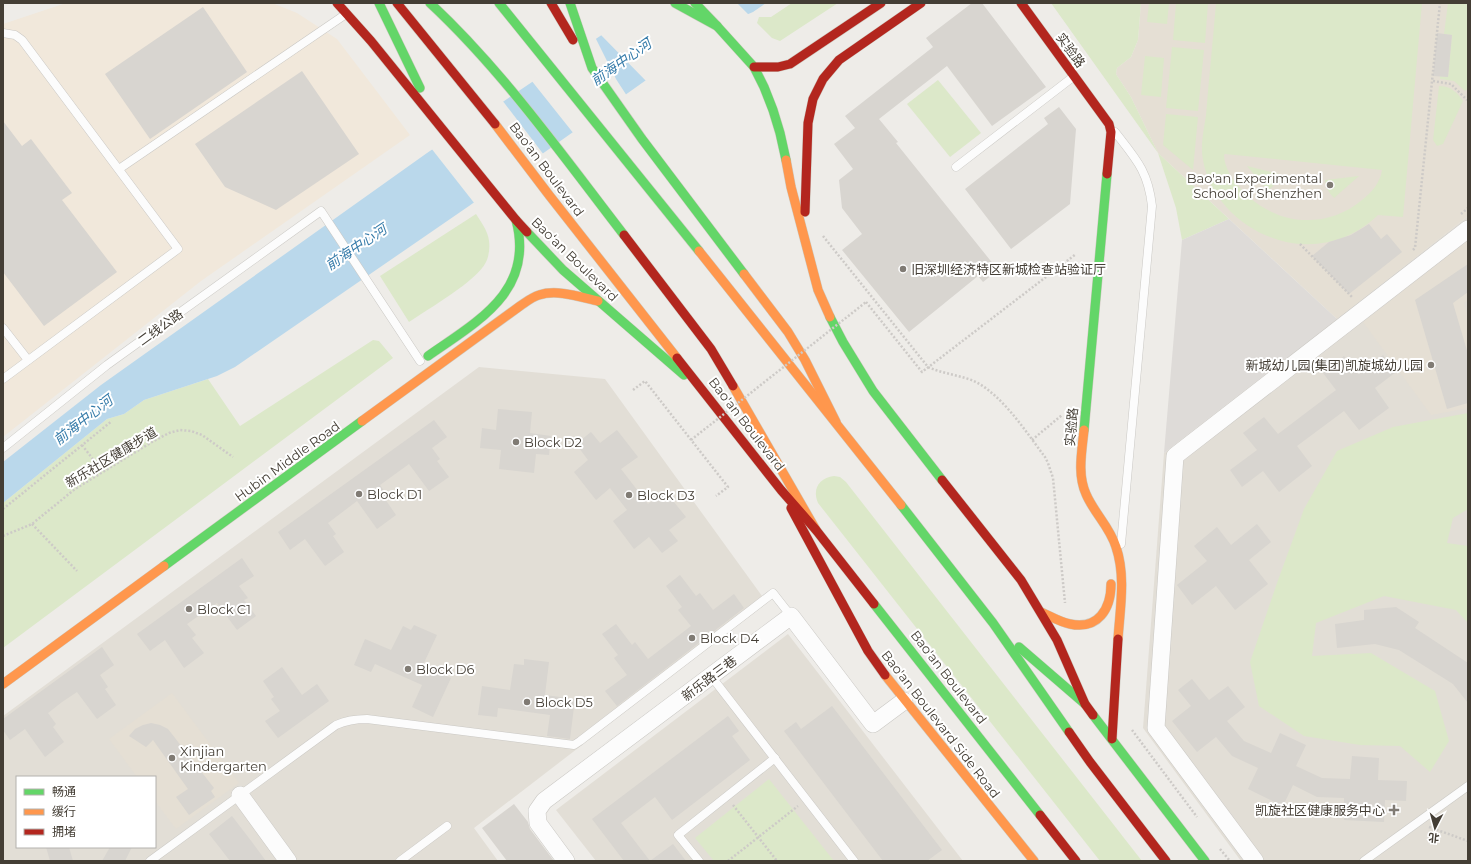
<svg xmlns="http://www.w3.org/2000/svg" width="1471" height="864" font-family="Montserrat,'Noto Sans SC',sans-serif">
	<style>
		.residential { fill: #e2ded6; fill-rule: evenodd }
		.commercial { fill: #f1e8db }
		.education { fill: #e5dfd4 }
		.green { fill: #dce8c9; fill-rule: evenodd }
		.parking { fill: #dedbd8 }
		.water { fill: #bad8eb }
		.pier { fill: #eeece8 }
		.building { fill: #d8d5d0 }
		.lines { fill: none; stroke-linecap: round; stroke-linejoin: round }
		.lane-casing { stroke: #cac8c4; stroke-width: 9 }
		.street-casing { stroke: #cac8c4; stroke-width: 18 }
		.fast-casing { stroke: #cdc9bf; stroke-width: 10 }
		.slow-casing { stroke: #cdc9bf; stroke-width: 10 }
		.jam-casing { stroke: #cdc9bf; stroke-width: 10 }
		.path { stroke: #cdcac7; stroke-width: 2.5; stroke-dasharray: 2 2; stroke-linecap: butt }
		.lane { stroke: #fcfcfc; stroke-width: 8 }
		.street { stroke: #fcfcfc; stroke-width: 17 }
		.fast { stroke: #63d668; stroke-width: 9 }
		.slow { stroke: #ff974d; stroke-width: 9 }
		.jam { stroke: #b3261e; stroke-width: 9 }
		.path-bridge { stroke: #cdcac7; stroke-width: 2.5; stroke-dasharray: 2 2; stroke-linecap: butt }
		.poi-dot { fill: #807b74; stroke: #fff; stroke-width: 1.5 }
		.labels { text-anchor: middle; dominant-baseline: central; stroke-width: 4; stroke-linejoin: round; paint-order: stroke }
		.street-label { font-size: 13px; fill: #443e35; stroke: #fff }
		.poi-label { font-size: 13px; fill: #443e35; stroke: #fff; text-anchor: start }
		.water-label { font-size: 14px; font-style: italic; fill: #357ba9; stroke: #fff }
	</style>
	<rect width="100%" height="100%" fill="#eeece8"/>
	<g class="residential">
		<path d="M1468,216v645h-227l-98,-133 21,-275z"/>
		<path d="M479,367l126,12 162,224 -293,225 24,33h-495v-145zM17,777h138v70h-138z"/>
		<path d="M788,634l175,227h-367l-40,-51z"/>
	</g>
	<path class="commercial" d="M66,3h206l25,10 40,26 73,96 -209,146 -198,156v-413z"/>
	<g class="education">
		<path d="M1141,3h327v213l-131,103 -179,-166 -27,-56 -15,-23 1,-6 14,-11 7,-17z"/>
		<path d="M1468,240v60l-4,3 4,14v91l-37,7 -68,-93z"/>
		<path d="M172,693l67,90 -63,46 -21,-28v-24h-18l-28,-38z"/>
	</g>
	<g class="green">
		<path d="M792,3h46l-58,38 -8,-3 -15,-15 2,-6h12z"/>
		<path d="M1051,3h90l-3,37 -7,17 -14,11 -1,6 15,23 27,56 71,66 -47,21 -6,-32 -18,-55z"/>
		<path d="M1149,3h20l-2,21 -20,-2z"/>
		<path d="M1176,3h32l-3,40 -32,-3z"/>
		<path d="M1216,3h206l-19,214 -25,-2c-25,24 -57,34 -92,27 -40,-9 -76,-41 -83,-82 -3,-14 1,-31 3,-45 3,-38 7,-75 10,-112zM1224,155l1,-1 157,16c-2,13 -10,22 -20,30 -37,31 -88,25 -120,-10 -9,-9 -18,-23 -18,-35z"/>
		<path d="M1448,3h20v85l-3,3 -11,-10 -14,-2v-3l8,1 4,-42 -8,-1z"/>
		<path d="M1172,47l32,3 -6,61 -32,-3z"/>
		<path d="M1145,56l19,2 -3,39 -20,-2z"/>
		<path d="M938,80l43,53 -31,24 -43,-53z"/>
		<path d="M1439,86c11,0 18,6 24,15l-20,43 -6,2 -4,-6z"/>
		<path d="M1166,114l32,3 -5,53 -30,-25z"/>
		<path d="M1247,166l32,8 -4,10 -7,7z"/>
		<path d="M1359,176l-25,22c-5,-5 -8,-10 -9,-18z"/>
		<path d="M476,214c5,8 12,17 13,27 1,6 0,15 -3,21 -9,19 -58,47 -77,60l-29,-46z"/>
		<path d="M373,340l6,1 14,17 -390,290v-145l104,-84 17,-5 20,-14 64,-21 32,47z"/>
		<path d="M1468,413v96l-15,9 -6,25 21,3v77l-12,-13 -72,-14 -68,27 -4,33 59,-3 64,38 14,50 -19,31 -30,-26 -40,-1 -56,-9 -45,-30 -9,-44 27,-79 27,-74 33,-58 56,-24z"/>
		<path d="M834,476l6,1 6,5 296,379h-42l-282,-358c-6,-14 1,-25 16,-27z"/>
		<path d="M769,779l65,82h-120l-19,-23z"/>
	</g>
	<path class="parking" d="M1229,219l108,100 -173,134 18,-213z"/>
	<path class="water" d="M649,3h117l-13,9 -28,12 -256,182 -234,161 -18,9 -73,24 -20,14 -17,5 -104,84v-41l98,-77 326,-232z"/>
	<g class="pier">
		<path d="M646,3h91l13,13 -24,10 -79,56 -47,-48z"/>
		<path d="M595,37l21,42 11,17 -53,38 -43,-54z"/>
		<path d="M502,100l42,55 -69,49 -44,-56z"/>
	</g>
	<g class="building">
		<path d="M972,3h10l64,84 -54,39 -45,-60 -68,53 19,23 -2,1 102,127 -15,12 -5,-6 -69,56 -67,-82 20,-16 -20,-26 -3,-28 14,-11 -19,-25 21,-16 -10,-12 88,-69 -7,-9z"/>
		<path d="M203,7l44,65 -97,67 -45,-65z"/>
		<path d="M1437,33l15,2 -4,42 -15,-1z"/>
		<path d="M302,71l57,83 -83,56 -51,-23 -30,-43z"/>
		<path d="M1059,107l17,22 -6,75 -59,45 -46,-60 83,-65 -4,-6z"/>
		<path d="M3,121l19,25 9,-7 41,54 -10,7 55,72 -73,54 -41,-54z"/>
		<path d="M1369,224l12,15 6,-5 15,18 -53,42 -37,-38 17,-14 22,-7z"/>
		<path d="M1468,264v28l-15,11 15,51v49l-21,6 -32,-109z"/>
		<path d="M1383,355l13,17 -21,16 14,20 -30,22 -15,-19 -47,35 15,20 -33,26 -16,-21 -21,16 -12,-17 27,-20 -14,-17 21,-16 14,17 58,-44 -13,-17 21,-17 14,18z"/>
		<path d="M498,409l34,3 -2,21 21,3 -2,19 -13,-1 -2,19 -35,-4 2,-19 -21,-2 2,-20 14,2z"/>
		<path d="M434,420l13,17 -15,11 8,11 -3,2 12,16 -20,14 -20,-27 -29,21 8,12 -3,2 11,16 -19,14 -20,-28 -29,22 8,11 -3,2 11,16 -19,14 -20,-27 -15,11 -12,-18z"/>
		<path d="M617,430l21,27 -17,12 27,35 17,-13 21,26 -17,13 9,11 -16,12 -13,-16 -15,12 -21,-28 14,-11 -17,-22 -14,12 -22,-28 14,-12 -12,-16 15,-12 9,11z"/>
		<path d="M1257,524l14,18 -22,18 19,24 -33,26 -19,-24 -24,19 -15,-20 30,-24 -13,-15 23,-19 14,18z"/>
		<path d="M242,558l12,18 -15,10 9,12 -4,2 12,16 -19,14 -20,-27 -30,21 9,11 -4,3 12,15 -20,15 -19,-28 -15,11 -13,-17z"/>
		<path d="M680,575l16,21 4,-3 13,17 21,-16 10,14 -127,98 -12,-15 22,-16 -13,-17 4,-3 -16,-21 14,-10 16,21 3,-3 13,17 43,-33 -13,-16 4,-3 -16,-21z"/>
		<path d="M1396,607l23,15 -4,6 53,35v40l-15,-19 -54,-34 -24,-6 -38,4 -2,-24 29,-4v-10z"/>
		<path d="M414,625l23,10 -14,30 28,13 -18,39 -21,-10 10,-22 -47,-21 -4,8 -17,-7 11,-26 26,11 12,-24 8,4z"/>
		<path d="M102,647l12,18 -14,10 8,12 -3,2 11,16 -19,14 -20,-27 -15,10 -14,11 8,11 -3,3 11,15 -19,15 -20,-28 -15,11 -7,-10v-11z"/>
		<path d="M524,659l25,3 -4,33 30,4 -5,40 -23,-3 3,-21 -52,-7 -1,9 -19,-2 4,-29 28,4 4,-26 10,1z"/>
		<path d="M282,667l20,28 15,-11 12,17 -51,37 -13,-17 15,-10 -9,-12 3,-2 -11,-16z"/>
		<path d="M1192,679l17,21 19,-14 17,21 -18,14 17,20 27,12 9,-20 26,12 -10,21 26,12 28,1 2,-23 27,2 -1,22 29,1 -1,20 -21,-1 -1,22 -40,-2v-22l-27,-1 -24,-12 -10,21 -35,-17 10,-21 -26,-12 -16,-19 -19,15 -25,-31 19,-15 -13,-16z"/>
		<path d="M832,706l110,144 -15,11h-44l-99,-130 12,-9 5,7z"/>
		<path d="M728,716l11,15 -7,5 18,24 -78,60 -17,-23 -34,26 29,38h-26l-32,-42z"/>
		<path d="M151,723l9,2 8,4 46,59 -3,3 4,6 -26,18 -13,-18 12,-8 -35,-49 -7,7 -17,-11 6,-7 8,-4z"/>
		<path d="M514,804l14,18 2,7 24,32h-47l-25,-33z"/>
		<path d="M232,816l20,26 14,19h-36l-10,-13 -11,-14z"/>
		<path d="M673,844l13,17h-36z"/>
		<path d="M46,847h23l4,14h-23z"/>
		<path d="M110,847h22l-7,14h-23z"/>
	</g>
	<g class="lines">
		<g class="lane-casing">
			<g id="lane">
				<path d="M3,33l12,2 7,5 156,209 -175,130"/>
				<path d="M1115,132c21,27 33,39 37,74l-31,338"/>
				<path d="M956,167l117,-90"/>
				<path d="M119,169l227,-155"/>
				<path d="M3,328l25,32"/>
				<path d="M3,448l104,-83 214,-154 99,150"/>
				<path d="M711,676l143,185"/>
				<path d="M150,861l186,-136c11,-5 19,-6 31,-6l207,26 6,-4 193,-148 18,23"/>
				<path d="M400,861l47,-35"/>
				<path d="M699,861l-21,-26 97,-77"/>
				<path d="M1364,861l104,-75"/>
			</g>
		</g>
		<g class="street-casing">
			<g id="street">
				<path d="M240,795l48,66"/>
				<path d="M566,861l-28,-38 -1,-12 7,-10 247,-185 82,108 31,-23"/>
				<path d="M1255,861l-99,-133 19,-272 293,-227"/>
			</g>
		</g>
		<g class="fast-casing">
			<g id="fast">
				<path d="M379,3l41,85"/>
				<path d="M430,3c73,68 133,153 194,232"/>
				<path d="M499,3l200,248"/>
				<path d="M570,3l22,65 50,71 102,135"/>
				<path d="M675,3l42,23 37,41 10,20 9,23 7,23 6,27"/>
				<path d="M695,3l22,23"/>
				<path d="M527,232l36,38 121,105"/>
				<path d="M830,317l13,25 30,49 69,89"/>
				<path d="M428,356c50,-35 107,-65 88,-136"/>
				<path d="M1084,430l23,-256"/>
				<path d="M901,505l92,118 76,109"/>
				<path d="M164,566l198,-145"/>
				<path d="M874,604l166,211"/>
				<path d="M1019,647l66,57"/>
				<path d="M1093,715l112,146"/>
			</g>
		</g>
		<g class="slow-casing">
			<g id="slow">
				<path d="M495,124l54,71 128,163"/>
				<path d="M786,160l5,27 27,103 12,27"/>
				<path d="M699,251l202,254"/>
				<path d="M744,274l44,58 17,28 31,62"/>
				<path d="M733,386l83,144"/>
				<path d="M362,421l158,-115c6,-4 12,-9 19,-11 18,-6 41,2 59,6"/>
				<path d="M1084,430c-2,21 -7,44 2,64 8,19 24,33 30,53 10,29 4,62 2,92"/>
				<path d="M1041,612c9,4 19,10 29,12 28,6 41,-15 41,-40"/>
				<path d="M885,675l149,186"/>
				<path d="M3,684l161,-118"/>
			</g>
		</g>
		<g class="jam-casing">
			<g id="jam">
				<path d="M337,3l34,38 145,179 11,12"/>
				<path d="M397,3l98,121"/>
				<path d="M551,3l22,37"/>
				<path d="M1021,3l88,121 2,8 -4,42"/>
				<path d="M754,67h24l12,-3 91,-61"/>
				<path d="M805,212l3,-89 5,-24 10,-20 16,-19 82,-57"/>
				<path d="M624,235l87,114 22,37"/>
				<path d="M677,358l104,132 35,40 58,74"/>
				<path d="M942,480l79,100 36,60 28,64 8,11"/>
				<path d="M791,508l77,143 17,24"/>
				<path d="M1069,732l21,30 76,99"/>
				<path d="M1112,739l6,-100"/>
				<path d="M1040,815l36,46"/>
			</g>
		</g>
		<g class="path">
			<path d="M1433,81l18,3 16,16"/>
			<path d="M1461,214l7,-6"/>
			<path d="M823,236l105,131c15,7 33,8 48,15 28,15 50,50 69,75l3,6 5,15 12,125"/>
			<path d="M1300,244l53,54"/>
			<path d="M1413,250l2,-2 25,-245"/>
			<path d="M866,302l56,70 154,-118"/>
			<path d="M633,390l12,-9 83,106 -12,9"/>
			<path d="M1032,440l30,-25"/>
			<path d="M82,445l20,26"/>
			<path d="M3,509l109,-88"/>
			<path d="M32,524l45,47"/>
			<path d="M3,536l29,-12 43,-35 77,-47 17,-9 11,-3 11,1 11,4 31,22"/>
			<path d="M1132,730l65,87"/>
			<path d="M733,805l44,56"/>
			<path d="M1429,827l39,14"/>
			<path d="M1220,849l10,12"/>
			<path d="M728,861l70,-55"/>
		</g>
		<use href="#lane" class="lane"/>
		<use href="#street" class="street"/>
		<use href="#fast" class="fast"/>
		<use href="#slow" class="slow"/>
		<use href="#jam" class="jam"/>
		<path class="path-bridge" d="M691,440l175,-138"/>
	</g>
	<g class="poi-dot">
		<circle cx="1330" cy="185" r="4"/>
		<circle cx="903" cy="269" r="4"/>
		<circle cx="1431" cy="365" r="4"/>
		<circle cx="516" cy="442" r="4"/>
		<circle cx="359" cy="494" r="4"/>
		<circle cx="629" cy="495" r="4"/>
		<circle cx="189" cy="609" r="4"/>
		<circle cx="692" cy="638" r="4"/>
		<circle cx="408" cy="669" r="4"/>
		<circle cx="527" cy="702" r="4"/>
		<circle cx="172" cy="758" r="4"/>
		<path d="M1392 804h4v4h4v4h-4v4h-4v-4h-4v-4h4z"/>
	</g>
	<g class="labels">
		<g class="street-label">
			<text transform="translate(1071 50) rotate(54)">实验路</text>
			<text transform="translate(547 169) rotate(53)">Bao'an Boulevard</text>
			<text transform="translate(575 259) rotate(44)">Bao‘an Boulevard</text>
			<text transform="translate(160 327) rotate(-36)">二线公路</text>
			<text transform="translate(747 424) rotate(52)">Bao'an Boulevard</text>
			<text transform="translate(1071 427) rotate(-85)">实验路</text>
			<text transform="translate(111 457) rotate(-31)">新乐社区健康步道</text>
			<text transform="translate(287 461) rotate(-36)">Hubin Middle Road</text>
			<text transform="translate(949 677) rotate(52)">Bao'an Boulevard</text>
			<text transform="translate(709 678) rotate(-37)">新乐路三巷</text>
			<text transform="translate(941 724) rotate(52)">Bao'an Boulevard Side Road</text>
		</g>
		<g class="poi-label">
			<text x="1322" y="178" text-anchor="end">Bao'an Experimental<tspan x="1322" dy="15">School of Shenzhen</tspan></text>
			<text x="911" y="269">旧深圳经济特区新城检查站验证厅</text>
			<text x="1423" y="365" text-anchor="end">新城幼儿园(集团)凯旋城幼儿园</text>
			<text x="524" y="442">Block D2</text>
			<text x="367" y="494">Block D1</text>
			<text x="637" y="495">Block D3</text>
			<text x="197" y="609">Block C1</text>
			<text x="700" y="638">Block D4</text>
			<text x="416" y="669">Block D6</text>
			<text x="535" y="702">Block D5</text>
			<text x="180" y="751">Xinjian<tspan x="180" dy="15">Kindergarten</tspan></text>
			<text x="1385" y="810" text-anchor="end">凯旋社区健康服务中心</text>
		</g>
		<g class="water-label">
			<text transform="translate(621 62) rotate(-35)">前海中心河</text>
			<text transform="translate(356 247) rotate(-34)">前海中心河</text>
			<text transform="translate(83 420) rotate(-38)">前海中心河</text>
		</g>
	</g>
	<rect width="1471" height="864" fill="none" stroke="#443e35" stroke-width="8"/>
	<rect x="16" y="776" width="140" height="72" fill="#ffffff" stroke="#b4b2ae"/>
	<rect x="24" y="789" width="20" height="6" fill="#63d668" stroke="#b4b2ae"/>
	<text x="52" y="796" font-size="12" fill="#443e35">畅通</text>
	<rect x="24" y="809" width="20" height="6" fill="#ff974d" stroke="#b4b2ae"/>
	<text x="52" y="816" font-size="12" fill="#443e35">缓行</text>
	<rect x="24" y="829" width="20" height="6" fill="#b3261e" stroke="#b4b2ae"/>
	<text x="52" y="836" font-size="12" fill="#443e35">拥堵</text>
	<g transform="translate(1435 828) rotate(186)" stroke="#ffffff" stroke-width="3" paint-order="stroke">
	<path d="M0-3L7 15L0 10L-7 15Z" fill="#443e35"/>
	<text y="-6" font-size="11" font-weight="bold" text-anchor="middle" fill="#443e35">北</text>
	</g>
</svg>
